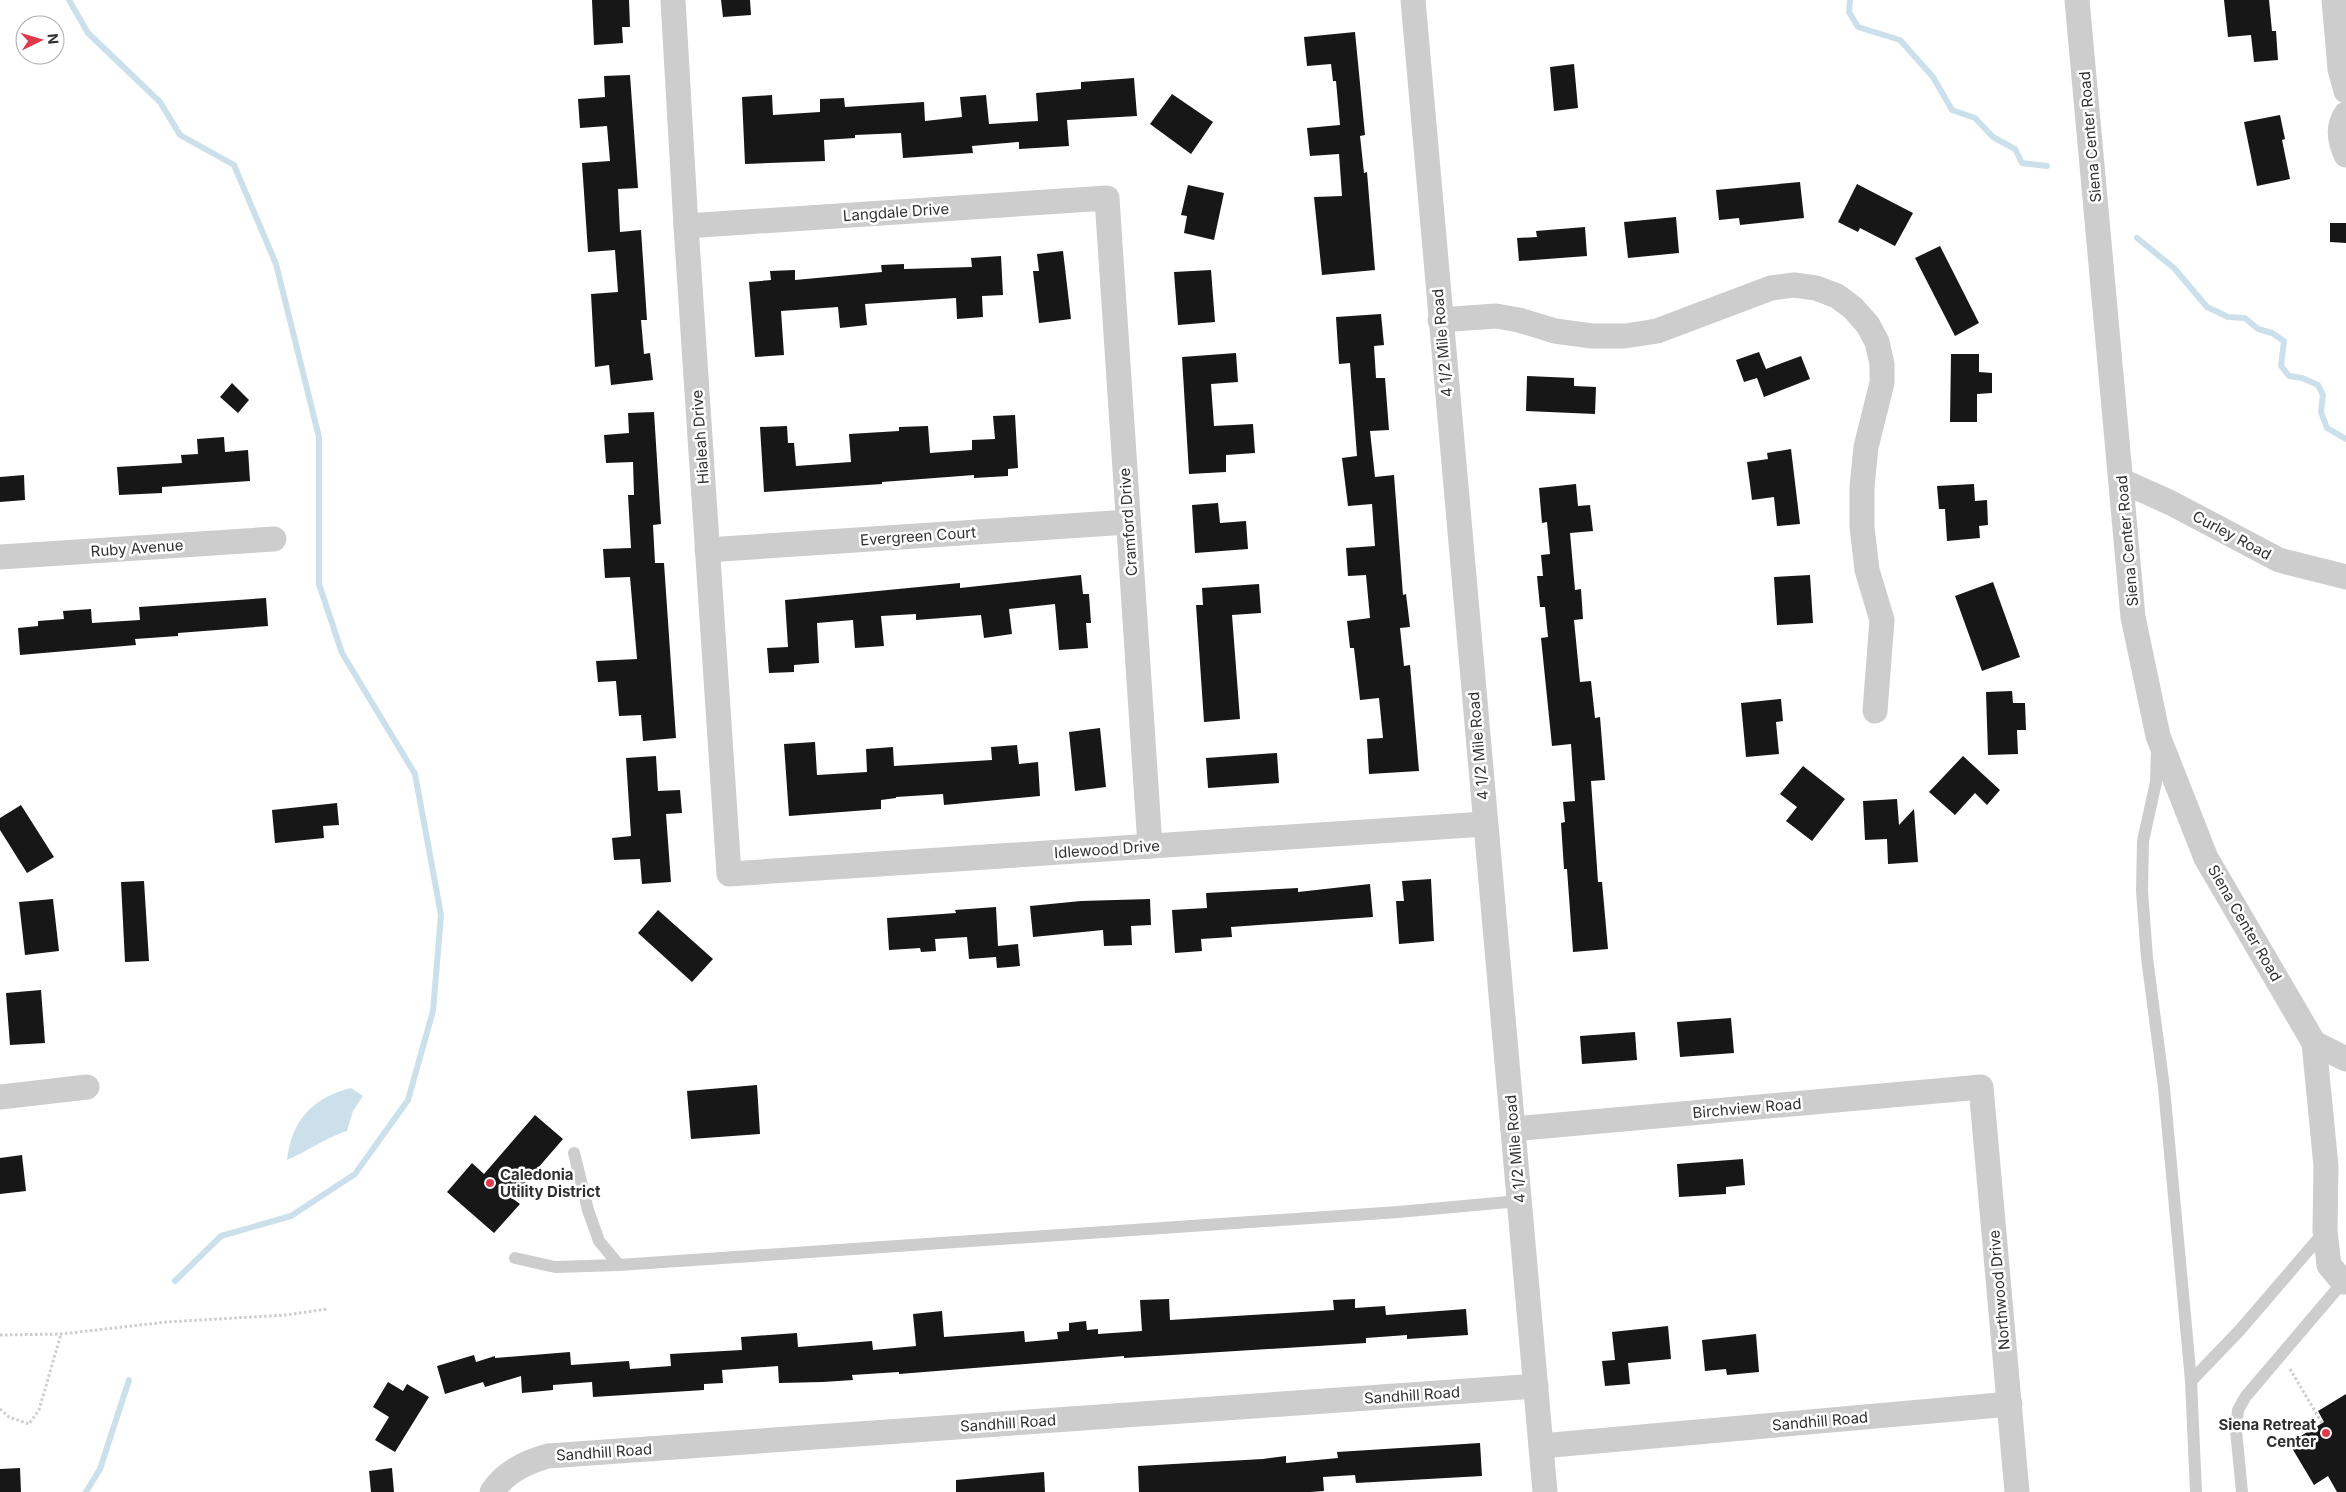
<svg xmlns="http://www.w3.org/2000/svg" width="2346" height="1492" font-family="Inter,sans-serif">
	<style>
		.water { fill: #cce0eb }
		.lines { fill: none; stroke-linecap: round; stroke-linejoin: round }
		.stream { stroke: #cce0eb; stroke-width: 6 }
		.building { fill: #171717 }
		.path { stroke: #cdcdcd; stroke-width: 3; stroke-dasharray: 2.5 2.5; stroke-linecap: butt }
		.lane { stroke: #cdcdcd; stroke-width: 12 }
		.street { stroke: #cdcdcd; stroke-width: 25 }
		.poi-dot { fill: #e0394c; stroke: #fff; stroke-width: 2 }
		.labels { text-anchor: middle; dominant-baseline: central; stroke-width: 5; stroke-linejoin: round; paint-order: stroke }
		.street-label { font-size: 15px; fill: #303030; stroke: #fff }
		.poi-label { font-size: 15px; font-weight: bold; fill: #303030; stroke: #fff; text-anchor: start }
	</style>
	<rect width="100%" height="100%" fill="#fff"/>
	<path class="water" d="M351,1088l12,8 -10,15 -6,20c-22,7 -39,20 -60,29 5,-40 25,-62 64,-72z"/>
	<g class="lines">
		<g class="stream">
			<path d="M69,0l19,33 72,69 20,33 54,30 42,99 43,173v147l23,69 73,121 26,141 -8,96 -25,89 -53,74 -64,42 -70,20 -46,45"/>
			<path d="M1850,0l-1,12 9,15 42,13 33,37 19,33 23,8 18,19 22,12 7,14 25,3"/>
			<path d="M2137,238l37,30 33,39 21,10 17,1 13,11 14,4 12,8 -3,25 8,10 13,2 16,7 5,10 -2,17 6,16 19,11"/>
			<path d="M86,1492l14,-23 29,-89"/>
		</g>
	</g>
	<g class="building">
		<path d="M592,0h37l1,27h-8l1,16 -29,2z"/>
		<path d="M721,0h29l1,15 -28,2z"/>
		<path d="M2224,0h45l3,31h4l2,29 -24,2 -3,-27 -23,2z"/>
		<path d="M1355,32l10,103 -5,1 4,37 3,-1 8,98 -53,5 -8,-78 28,-1 -3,-42 -29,2 -3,-28 33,-3 -4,-44h-3l-2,-17 -24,2 -3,-29z"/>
		<path d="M1574,64l4,44 -24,3 -4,-44z"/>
		<path d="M630,75l8,113 -20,1 2,43 21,-2 6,90h-6l3,34 6,-1 3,27 -42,5 -2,-20 -14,2 -4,-73 27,-2 -3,-42 -27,2 -6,-89 28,-2 -3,-35 -27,2 -2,-29 27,-2 -1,-21z"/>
		<path d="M1134,78l3,38 -70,4 2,26 -50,3v-7l-47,4 1,7 -70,5 -2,-25 -46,2v3l-31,2 1,21 -80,3 -3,-67 30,-2 1,20 47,-3v-13l24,-1 1,9 79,-5 1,19 37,-4 -2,-20 26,-2 3,29 49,-3 -2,-28 45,-4v-7z"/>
		<path d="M1172,94l41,28 -22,32 -41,-30z"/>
		<path d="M2280,115l5,24 -3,1 8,39 -33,7 -13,-64z"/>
		<path d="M1800,182l4,36 -64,7 -1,-7 -20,2 -3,-30z"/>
		<path d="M1857,184l56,29 -18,33 -35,-18 -2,4 -20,-10z"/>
		<path d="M1188,185l36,8 -10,47 -30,-7 3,-17 -6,-1z"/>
		<path d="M1676,217l3,36 -51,5 -4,-36z"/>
		<path d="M2330,223h16v20l-16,-1z"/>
		<path d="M1585,227l2,29 -68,5 -2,-23 20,-1 -1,-6z"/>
		<path d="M1940,246l39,77 -24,13 -40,-78z"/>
		<path d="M1063,251l8,68 -32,4 -6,-52h6l-2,-17z"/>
		<path d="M1001,256l2,39 -21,1 1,21 -26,2 -1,-21 -91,6 2,21 -27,3 -2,-21 -57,4 3,44 -29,2 -6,-75 22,-2 -1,-9 25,-1v10l87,-8 -1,-7 23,-1v5l68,-2 -1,-9z"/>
		<path d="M1211,270l4,52 -37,3 -4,-53z"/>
		<path d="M1381,314l3,31 -10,1 2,32h9l4,52 -19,1 5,46 19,-2 9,120 3,-1 4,33 -10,1 4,38 6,-1 9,106 -50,3 -2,-35 16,-1 -4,-40 -19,2 -6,-52h-4l-3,-27 23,-3 -4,-43 -18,1 -2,-28 29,-2 -3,-42 -24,2 -6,-48 15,-2 -7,-93 -11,1 -3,-47z"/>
		<path d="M1759,352l7,17 35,-13 9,23 -46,18 -7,-19 -13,4 -8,-22z"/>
		<path d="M1236,353l2,29 -27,2 3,42 39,-2 2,29 -29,2v17l-37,2 -7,-117z"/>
		<path d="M1951,354h28v18l13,1v20l-15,1v28h-27z"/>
		<path d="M1527,376l47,2v8l22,1 -1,27 -69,-3z"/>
		<path d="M232,383l17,17 -11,13 -18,-16z"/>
		<path d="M654,412l7,112 -8,1 2,38h9l12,175 -33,3 -2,-26 -22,1 -3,-35 -18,1 -2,-21 41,-2 -7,-82 -25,1 -2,-29 28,-1 -3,-53h6l-1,-33 -27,1 -2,-28 25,-2 -1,-20z"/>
		<path d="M1015,415l3,53 -10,1v7l-34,2v-3l-92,7v2l-118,8 -4,-65 27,-1 1,17h6l2,23 55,-4 -2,-28 50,-3v-4l29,-1 2,27 42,-3v-10l23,-1 -2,-23z"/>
		<path d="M224,437l1,15 23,-2 2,31 -88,6v6l-43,2 -2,-28 65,-4 -1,-8 17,-1 -1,-15z"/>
		<path d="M1791,449l9,75 -23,2 -3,-29 -22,3 -5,-38 21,-3 -1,-6z"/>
		<path d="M24,475l1,25 -25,2v-25z"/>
		<path d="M1576,484l2,22 12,-1 3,26 -23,2 5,57 6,-1 2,30 -9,1 6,62 11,-1 4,37 5,-1 5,63 -14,1 7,101h4l6,67 -35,3 -6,-83h-3l-3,-46 4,-1 -2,-20 12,-1 -4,-57 -19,2 -11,-108 7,-1 -3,-30h-5l-3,-31h6l-2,-21 9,-1 -3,-32 -5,1 -3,-35z"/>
		<path d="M1974,484l1,17 12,-1 1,25 -9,1 1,12 -33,3 -2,-32h-6l-2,-23z"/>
		<path d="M1218,503l2,20 26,-2 2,28 -53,4 -3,-48z"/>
		<path d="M1081,575l2,19h6l2,29h-5l2,25 -29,2 -4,-46 -46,5 3,25 -28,4 -3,-23 -65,5v-6l-35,2 3,30 -29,2 -2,-28 -36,3 2,40 -25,2v7l-25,1 -2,-25 21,-1 -3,-47 175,-17v5z"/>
		<path d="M1810,575l3,48 -36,2 -3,-48z"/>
		<path d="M1993,582l27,75 -38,14 -27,-75z"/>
		<path d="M1259,584l2,29 -29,2 8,104 -36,3 -8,-117h7l-1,-17z"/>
		<path d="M266,598l2,28 -90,7v3l-43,3 1,6 -116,10 -2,-27 20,-2v-5l26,-2 -1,-8 28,-2 1,14 48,-3 -1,-13z"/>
		<path d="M2012,691l1,12h12l1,27h-9l1,24 -30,1 -2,-63z"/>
		<path d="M1781,699l2,22 -7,1 3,32 -33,3 -5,-54z"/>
		<path d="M1100,728l6,59 -31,4 -6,-59z"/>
		<path d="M815,742l2,33 50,-3 -1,-23 27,-2 1,19 98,-6 -1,-13 26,-2 2,19 19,-2 2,34 -96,9 -1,-11 -47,3v1l-15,2v9l-92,7 -5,-72z"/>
		<path d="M1277,753l2,30 -71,5 -2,-30z"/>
		<path d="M656,756l2,35 22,-1 2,23 -16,1 5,68 -29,2 -2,-25 -26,1 -2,-22 19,-2 -5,-78z"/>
		<path d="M1963,756l37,34 -13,15 -12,-12 -20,22 -26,-23z"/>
		<path d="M1803,766l42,33 -33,42 -26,-20 11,-14 -17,-13z"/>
		<path d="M1897,799l2,26 15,-16 4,53 -30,2 -1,-25 -22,1 -2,-39z"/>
		<path d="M337,803l2,22 -16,1 1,12 -49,5 -3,-33z"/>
		<path d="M21,805l33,52 -27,16 -27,-43v-12z"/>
		<path d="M1431,879l3,62 -35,3 -3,-43h8l-2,-20z"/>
		<path d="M144,881l5,80 -24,1 -4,-80z"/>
		<path d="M1370,884l3,33 -142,10 1,10 -31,2 1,12 -27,2 -3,-43 35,-2 -1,-15 92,-5v4z"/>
		<path d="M53,899l6,52 -34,4 -6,-53z"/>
		<path d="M1150,899l1,26 -20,1 1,19 -28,1 -1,-16 -70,7 -3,-31 51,-5z"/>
		<path d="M996,907l2,39 20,-2 2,22 -23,2 -1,-11 -27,2 -2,-22 -32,2 1,12 -15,1 -1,-4 -31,2 -2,-32 69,-5 -1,-3z"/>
		<path d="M658,910l55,49 -21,23 -54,-49z"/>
		<path d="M41,990l4,53 -35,2 -4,-52z"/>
		<path d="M1731,1018l3,35 -54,4 -3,-35z"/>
		<path d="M1635,1032l2,28 -55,4 -2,-28z"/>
		<path d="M757,1085l3,49 -69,5 -4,-48z"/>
		<path d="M535,1115l28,24 -51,59 8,6 -26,29 -47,-41 25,-29 12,11z"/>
		<path d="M22,1155l4,36 -26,3v-36z"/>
		<path d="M1743,1159l2,26 -19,2v7l-47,3 -2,-33z"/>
		<path d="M1169,1299l1,21 164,-10 -1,-10 22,-1v9l30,-2 1,9 80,-6 2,26 -61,4v-4l-41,3v5l-242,15v-2l-225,18v-2l-47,3 1,5 -30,2 -44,1 -1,-17 -56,4 1,13 -19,1v6l-111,7 -1,-15 -39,3v5l-31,3 -1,-17 -36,11 -2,-5 -38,12 -8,-28 37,-11 2,7 19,-6v2l75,-6 1,13 58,-4 1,8 41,-3 -1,-12 72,-4 -1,-13 56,-4 1,14 74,-6 1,9 43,-4 -3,-32 29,-3 2,26 80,-6 1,11 33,-3 -1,-7 12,-1v-8l17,-2 1,9 11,-1v5l44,-3 -2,-31z"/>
		<path d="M1668,1326l3,33 -43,4 2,21 -25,2 -3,-25 13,-1 -3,-28z"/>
		<path d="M1756,1334l3,38 -32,3 -1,-6 -21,2 -3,-31z"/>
		<path d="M388,1382l15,9 4,-7 22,13 -34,55 -20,-12 14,-23 -16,-10z"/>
		<path d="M2346,1394v98h-9l-9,-16 -14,9 -25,-42 35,-21 -6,-11z"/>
		<path d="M1480,1443l2,33 -126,7 -1,-8 -32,2 1,14 -14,1h-171l-1,-26 125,-7 23,-3v7l52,-5 -1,-6z"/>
		<path d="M20,1468l1,24h-21v-23z"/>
		<path d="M392,1468l2,24h-23l-2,-21z"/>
		<path d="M1044,1472l1,20h-89v-12z"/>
	</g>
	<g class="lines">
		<g class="path">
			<path d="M0,1335l61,-1 106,-12 119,-7 41,-6"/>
			<path d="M2290,1369l32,54"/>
			<path d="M0,1409l9,8 20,7 10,-14 22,-76"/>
		</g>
		<g class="lane">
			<path d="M2157,750l-1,32 -13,59 -1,50 5,67 17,130 27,293 5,111"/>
			<path d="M574,1153l14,57 11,31 20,24"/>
			<path d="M515,1258l40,9 64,-2 779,-53 121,-11"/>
			<path d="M2191,1381l49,-51 85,-99"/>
			<path d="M2242,1492l-6,-62 2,-20 8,-14 97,-114"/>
		</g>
		<g class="street">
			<path d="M673,0l13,226 43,648 756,-50"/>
			<path d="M1413,0l132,1492"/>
			<path d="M2077,0l56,617 25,119 48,122 108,185"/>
			<path d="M2334,0l6,69 6,22"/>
			<path d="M2346,114c-9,13 -6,28 0,41"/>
			<path d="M686,226l421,-28 43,648"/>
			<path d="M1440,320l56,-4 23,4 36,11 37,5h33l32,-5 114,-43 23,-3 22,3 21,8 16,12 15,17 9,17 5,22v19l-16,64 -4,40v40l5,43 15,50 -7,91"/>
			<path d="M2122,481l49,22 108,57 67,17"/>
			<path d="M707,550l421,-28"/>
			<path d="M0,557l274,-18"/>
			<path d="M2346,1059l-32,-16 12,123 -1,65 4,34 14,17h3"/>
			<path d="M0,1097l87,-10"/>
			<path d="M1513,1129l468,-42 36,405"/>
			<path d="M1541,1446l469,-42"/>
			<path d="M492,1492c13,-20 34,-30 56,-36l988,-70"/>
		</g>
	</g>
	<g class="poi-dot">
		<circle cx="490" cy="1183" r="5"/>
		<circle cx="2326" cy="1433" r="5"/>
	</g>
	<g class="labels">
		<g class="street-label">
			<text transform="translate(2090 137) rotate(-95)">Siena Center Road</text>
			<text transform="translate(896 212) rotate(-4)">Langdale Drive</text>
			<text transform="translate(1442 343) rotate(-95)">4 1/2 Mile Road</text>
			<text transform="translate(700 437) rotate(-94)">Hialeah Drive</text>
			<text transform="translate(1128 522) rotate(-94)">Cramford Drive</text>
			<text transform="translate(2232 535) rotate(28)">Curley Road</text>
			<text transform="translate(918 536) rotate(-4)">Evergreen Court</text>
			<text transform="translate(2127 541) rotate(-95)">Siena Center Road</text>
			<text transform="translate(137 548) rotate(-4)">Ruby Avenue</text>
			<text transform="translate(1478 746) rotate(-95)">4 1/2 Mile Road</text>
			<text transform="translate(1107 849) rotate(-4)">Idlewood Drive</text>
			<text transform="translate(2245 923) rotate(60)">Siena Center Road</text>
			<text transform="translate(1747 1108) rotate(-5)">Birchview Road</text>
			<text transform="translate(1515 1149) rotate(-95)">4 1/2 Mile Road</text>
			<text transform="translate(1999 1290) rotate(-95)">Northwood Drive</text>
			<text transform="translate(1412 1395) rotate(-4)">Sandhill Road</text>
			<text transform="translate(1820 1421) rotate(-5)">Sandhill Road</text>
			<text transform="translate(1008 1423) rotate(-4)">Sandhill Road</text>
			<text transform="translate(604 1452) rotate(-4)">Sandhill Road</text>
		</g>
		<g class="poi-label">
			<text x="500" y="1174">Caledonia<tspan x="500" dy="17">Utility District</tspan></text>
			<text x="2316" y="1424" text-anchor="end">Siena Retreat<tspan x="2316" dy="17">Center</tspan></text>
		</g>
	</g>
	<g transform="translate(40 40) rotate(85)"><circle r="24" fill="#ffffff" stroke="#acacac"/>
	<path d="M0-4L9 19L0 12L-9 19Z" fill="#e0394c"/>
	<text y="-8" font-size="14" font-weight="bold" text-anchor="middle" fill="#303030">N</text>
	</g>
</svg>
